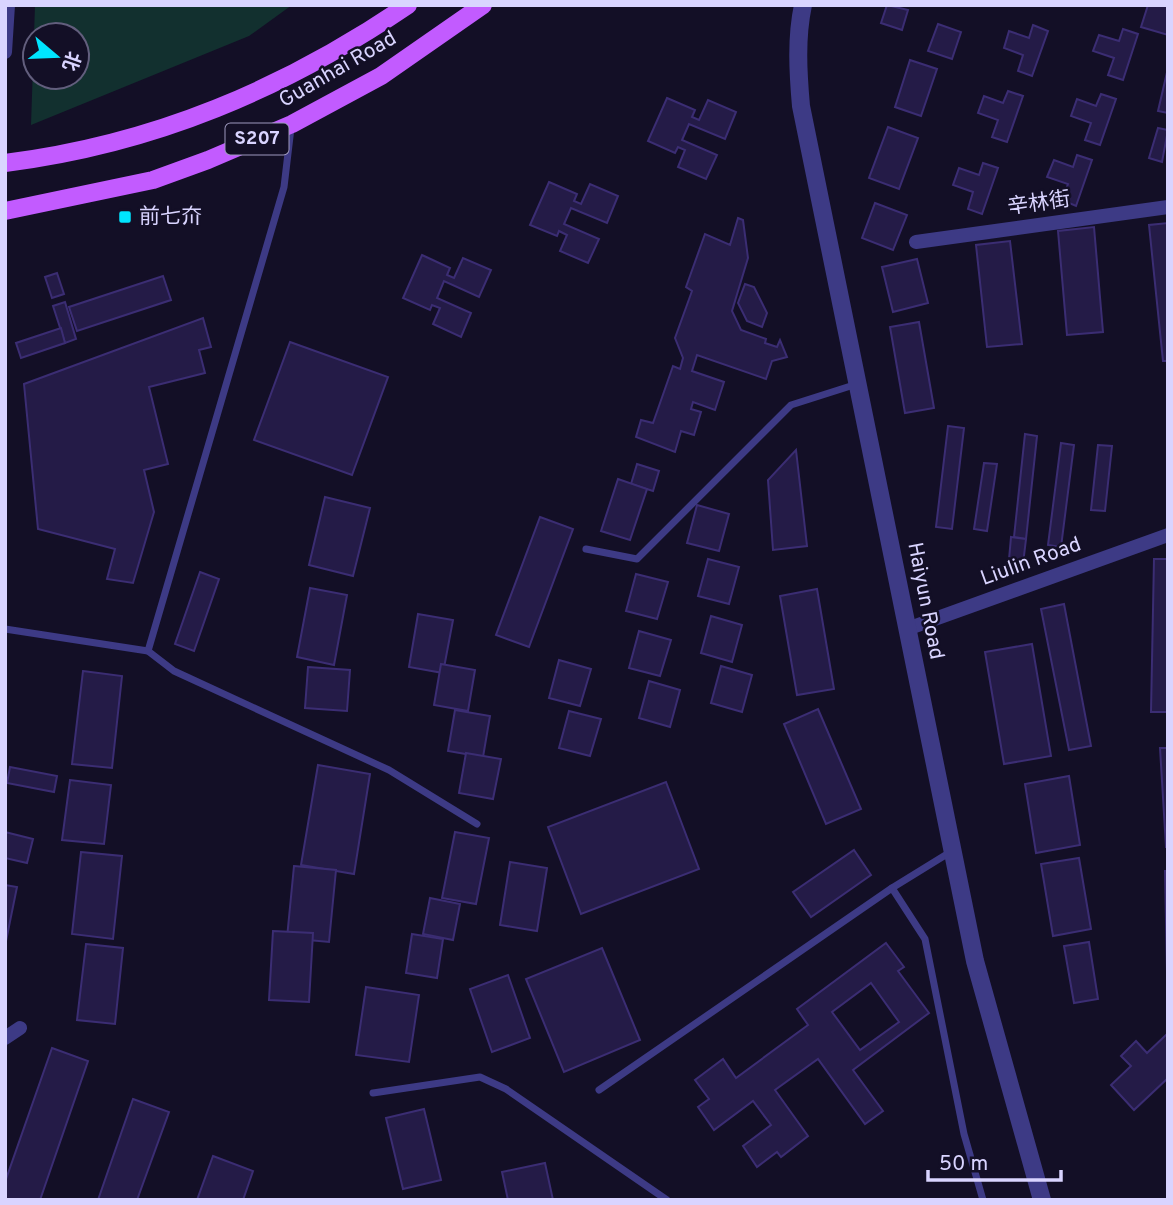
<svg xmlns="http://www.w3.org/2000/svg" width="1173" height="1205" font-family="Overpass,'Noto Sans SC',sans-serif">
	<style>
		.green { fill: #12302f; fill-rule: evenodd }
		.building { fill: #241b47; stroke: #3b2d73; stroke-width: 2; fill-rule: evenodd }
		.lines { fill: none; stroke-linecap: round; stroke-linejoin: round }
		.service { stroke: #3d3a85; stroke-width: 7 }
		.minor { stroke: #3d3a85; stroke-width: 14 }
		.tertiary { stroke: #3d3a85; stroke-width: 18 }
		.primary { stroke: #c25bff; stroke-width: 18 }
		.poi-dot { fill: #00e5ff; stroke: #130f26; stroke-width: 2.5 }
		.labels { text-anchor: middle; dominant-baseline: central; stroke-width: 5; stroke-linejoin: round; paint-order: stroke }
		.shield { fill: #130f26; stroke: #9e99be; stroke-width: 2 }
		.shield-label { font-size: 19px; font-weight: bold; fill: #d9d4ff }
		.street-label { font-size: 21px; fill: #d9d4ff; stroke: #130f26 }
		.poi-label { font-size: 21px; fill: #d9d4ff; stroke: #130f26; text-anchor: start }
	</style>
	<rect width="100%" height="100%" fill="#130f26"/>
	<path class="green" d="M35,5h257l-43,31 -218,89zM35,35h42v42h-42z"/>
	<g class="building">
		<path d="M887,5l21,5 -6,20 -21,-7z"/>
		<path d="M1148,5h20v30l-27,-8z"/>
		<path d="M938,24l23,8 -9,27 -24,-8z"/>
		<path d="M1033,25l15,6 -16,45 -14,-5 5,-16 -19,-7 5,-17 20,7z"/>
		<path d="M1123,29l15,5 -15,46 -15,-5 6,-17 -21,-7 6,-16 20,6z"/>
		<path d="M910,60l27,9 -16,47 -26,-9z"/>
		<path d="M1168,68v45l-10,-2z"/>
		<path d="M1008,91l15,5 -16,46 -15,-5 6,-17 -20,-7 6,-17 19,7z"/>
		<path d="M1101,94l15,5 -16,46 -15,-5 6,-17 -20,-7 6,-17 19,7z"/>
		<path d="M667,98l28,12 -3,7 7,3 9,-20 28,12 -11,27 -36,-15 -7,16 35,15 -11,24 -28,-12 7,-17 -7,-3 -3,6 -27,-12z"/>
		<path d="M888,127l30,11 -19,51 -30,-11z"/>
		<path d="M1158,128l10,2 -6,32 -13,-4z"/>
		<path d="M1077,155l15,5 -16,46 -14,-6 6,-16 -21,-7 7,-17 19,7z"/>
		<path d="M983,163l15,5 -16,46 -14,-5 5,-17 -20,-7 6,-17 20,7z"/>
		<path d="M549,182l28,12 -3,7 7,3 9,-20 28,12 -11,27 -36,-15 -7,16 35,15 -11,24 -28,-12 7,-16 -8,-4 -2,5 -27,-11z"/>
		<path d="M875,203l32,12 -14,35 -31,-12z"/>
		<path d="M738,218l5,2 5,38 -16,53 9,19 25,9 -1,4 12,4 3,-7 7,17 -15,4 -6,18 -69,-24 -5,16 32,11 -9,28 -22,-8 -2,7 10,3 -7,23 -13,-4 -6,21 -39,-15 5,-17 12,3 20,-57 7,3 3,-11 -8,-20 17,-47 -6,-4 19,-53 25,11z"/>
		<path d="M1168,223v138h-5l-14,-136z"/>
		<path d="M1094,227l9,105 -36,3 -9,-104z"/>
		<path d="M1010,241l12,103 -35,3 -11,-102z"/>
		<path d="M422,255l28,13 -3,7 7,3 9,-20 28,12 -12,27 -35,-16 -7,17 34,15 -10,24 -28,-13 7,-16 -8,-3 -2,5 -27,-12z"/>
		<path d="M917,259l11,44 -35,9 -11,-45z"/>
		<path d="M57,273l7,21 -12,4 -7,-21z"/>
		<path d="M163,276l8,24 -94,31 -8,-24z"/>
		<path d="M745,284l9,3 13,26 -5,14 -15,-6 -9,-18z"/>
		<path d="M65,302l11,37 -11,4 -12,-37z"/>
		<path d="M203,318l8,29 -12,3 6,23 -56,14 19,77 -24,6 10,42 -21,71 -26,-4 8,-30 -77,-20 -14,-145z"/>
		<path d="M919,322l15,86 -29,5 -15,-86z"/>
		<path d="M61,328l4,15 -44,15 -5,-15z"/>
		<path d="M290,342l98,35 -36,98 -98,-35z"/>
		<path d="M948,426l16,2 -12,101 -16,-2z"/>
		<path d="M1025,434l12,2 -11,103 -12,-2z"/>
		<path d="M1061,443l13,2 -13,102 -13,-2z"/>
		<path d="M1098,445l14,1 -7,65 -14,-1z"/>
		<path d="M796,450l11,96 -34,4 -5,-70z"/>
		<path d="M984,463l13,1 -10,67 -13,-2z"/>
		<path d="M637,464l22,7 -6,20 -22,-7z"/>
		<path d="M618,479l29,10 -17,51 -29,-9z"/>
		<path d="M325,497l45,11 -17,68 -44,-11z"/>
		<path d="M697,505l32,9 -10,37 -32,-8z"/>
		<path d="M540,517l33,12 -44,118 -33,-12z"/>
		<path d="M1011,537l15,2 -4,33 -14,-1z"/>
		<path d="M708,559l31,8 -10,37 -31,-8z"/>
		<path d="M1154,559h14v153h-17z"/>
		<path d="M200,572l19,7 -25,72 -19,-7z"/>
		<path d="M636,574l32,8 -11,37 -31,-8z"/>
		<path d="M310,588l37,7 -13,70 -37,-8z"/>
		<path d="M817,589l17,100 -37,6 -17,-99z"/>
		<path d="M1064,604l27,142 -22,4 -28,-141z"/>
		<path d="M418,614l35,6 -10,53 -34,-6z"/>
		<path d="M711,616l31,9 -10,37 -31,-9z"/>
		<path d="M639,631l32,9 -11,36 -31,-8z"/>
		<path d="M1032,644l19,112 -47,8 -19,-112z"/>
		<path d="M559,660l32,9 -11,37 -31,-8z"/>
		<path d="M441,664l34,6 -7,41 -34,-6z"/>
		<path d="M721,666l31,9 -10,37 -31,-9z"/>
		<path d="M308,667l42,3 -3,41 -42,-3z"/>
		<path d="M83,671l39,5 -10,92 -40,-4z"/>
		<path d="M649,681l31,9 -10,37 -31,-9z"/>
		<path d="M818,709l43,100 -35,15 -42,-100z"/>
		<path d="M455,710l35,6 -7,41 -35,-6z"/>
		<path d="M569,711l32,8 -11,37 -31,-8z"/>
		<path d="M1160,748h8v99h-2z"/>
		<path d="M466,753l35,6 -8,40 -34,-6z"/>
		<path d="M318,765l52,9 -16,100 -53,-9z"/>
		<path d="M10,767l47,9 -3,16 -47,-9z"/>
		<path d="M1069,776l11,69 -44,8 -11,-69z"/>
		<path d="M70,780l41,5 -7,59 -42,-4z"/>
		<path d="M666,782l33,87 -118,45 -33,-87z"/>
		<path d="M5,832l28,7 -6,24 -22,-5z"/>
		<path d="M455,832l34,6 -13,66 -34,-6z"/>
		<path d="M854,850l17,25 -60,42 -18,-25z"/>
		<path d="M81,852l41,4 -9,83 -41,-5z"/>
		<path d="M1079,858l12,71 -38,7 -12,-72z"/>
		<path d="M510,862l37,6 -10,63 -37,-6z"/>
		<path d="M294,866l42,4 -7,72 -42,-4z"/>
		<path d="M1165,871h3v101h-1z"/>
		<path d="M5,885l12,2 -12,59z"/>
		<path d="M430,898l30,6 -7,36 -30,-6z"/>
		<path d="M273,931l40,2 -4,69 -40,-2z"/>
		<path d="M412,934l31,5 -6,39 -31,-5z"/>
		<path d="M1089,942l9,57 -24,4 -10,-57z"/>
		<path d="M886,943l18,24 -6,4 31,42 -76,57 30,41 -18,13 -47,-65 -43,31 33,46 -27,21 -4,-5 -20,15 -14,-21 28,-21 -18,-24 -39,29 -16,-23 11,-8 -14,-19 28,-21 13,19 72,-53 -11,-16zM871,983l28,39 -39,28 -28,-38z"/>
		<path d="M86,944l37,4 -8,76 -38,-4z"/>
		<path d="M602,948l38,92 -76,32 -38,-93z"/>
		<path d="M508,975l22,63 -38,14 -22,-63z"/>
		<path d="M366,987l53,8 -10,67 -53,-7z"/>
		<path d="M1168,1033v45l-34,32 -23,-25 20,-19 -10,-10 15,-15 11,12z"/>
		<path d="M52,1048l36,13 -48,139h-35v-18z"/>
		<path d="M133,1099l36,13 -32,88h-39z"/>
		<path d="M424,1109l17,71 -38,9 -17,-71z"/>
		<path d="M213,1156l40,15 -10,29h-46z"/>
		<path d="M545,1163l8,37h-45l-6,-28z"/>
	</g>
	<g class="lines">
		<g class="service">
			<path d="M291,128l-7,59 -136,464 26,20 215,99 88,54"/>
			<path d="M586,549l51,10 154,-154 66,-21"/>
			<path d="M5,629l143,22"/>
			<path d="M892,888l33,51 39,195 19,66"/>
			<path d="M599,1090l293,-202 60,-37"/>
			<path d="M373,1093l107,-16 26,12 161,111"/>
		</g>
		<g class="minor">
			<path d="M5,52l3,-47"/>
			<path d="M916,242l252,-35"/>
			<path d="M907,629l261,-94"/>
			<path d="M5,1038l15,-10"/>
		</g>
		<path class="tertiary" d="M803,5c-7,33 -5,67 -2,101l174,855 67,239"/>
		<g class="primary">
			<path d="M5,163c150,-19 279,-74 403,-158"/>
			<path d="M5,211l148,-31 55,-20 84,-36 89,-48 102,-71"/>
		</g>
	</g>
	<rect class="poi-dot" x="118" y="210" width="14" height="14" rx="3.5"/>
	<g class="labels">
		<rect class="shield" x="225.5" y="123.5" width="63" height="31" rx="5"/>
		<g class="shield-label">
			<text x="257" y="139">S207</text>
		</g>
		<g class="street-label">
			<text transform="translate(338 70) rotate(-30)">Guanhai Road</text>
			<text transform="translate(1039 204) rotate(-8)">辛林街</text>
			<text transform="translate(1031 562) rotate(-20)">Liulin Road</text>
			<text transform="translate(925 601) rotate(79)">Haiyun Road</text>
		</g>
		<g class="poi-label">
			<text x="139" y="217">前七夼</text>
		</g>
	</g>
	<rect width="1173" height="1205" fill="none" stroke="#d9d4ff" stroke-width="14"/>
	<g transform="translate(56 56) rotate(109)"><circle r="33" fill="#130f26" stroke="#625e7d" stroke-width="2"/>
	<path d="M0-5L12 26L0 18L-12 26Z" fill="#00e5ff"/>
	<text y="-10" font-size="19" font-weight="bold" text-anchor="middle" fill="#d9d4ff">北</text>
	</g>
	<path d="M928 1170v10h133v-10" fill="none" stroke="#d9d4ff" stroke-width="3.5"/>
	<text x="939" y="1170" font-size="21" fill="#d9d4ff" stroke="#130f26" stroke-width="5" paint-order="stroke">50 m</text>
</svg>
